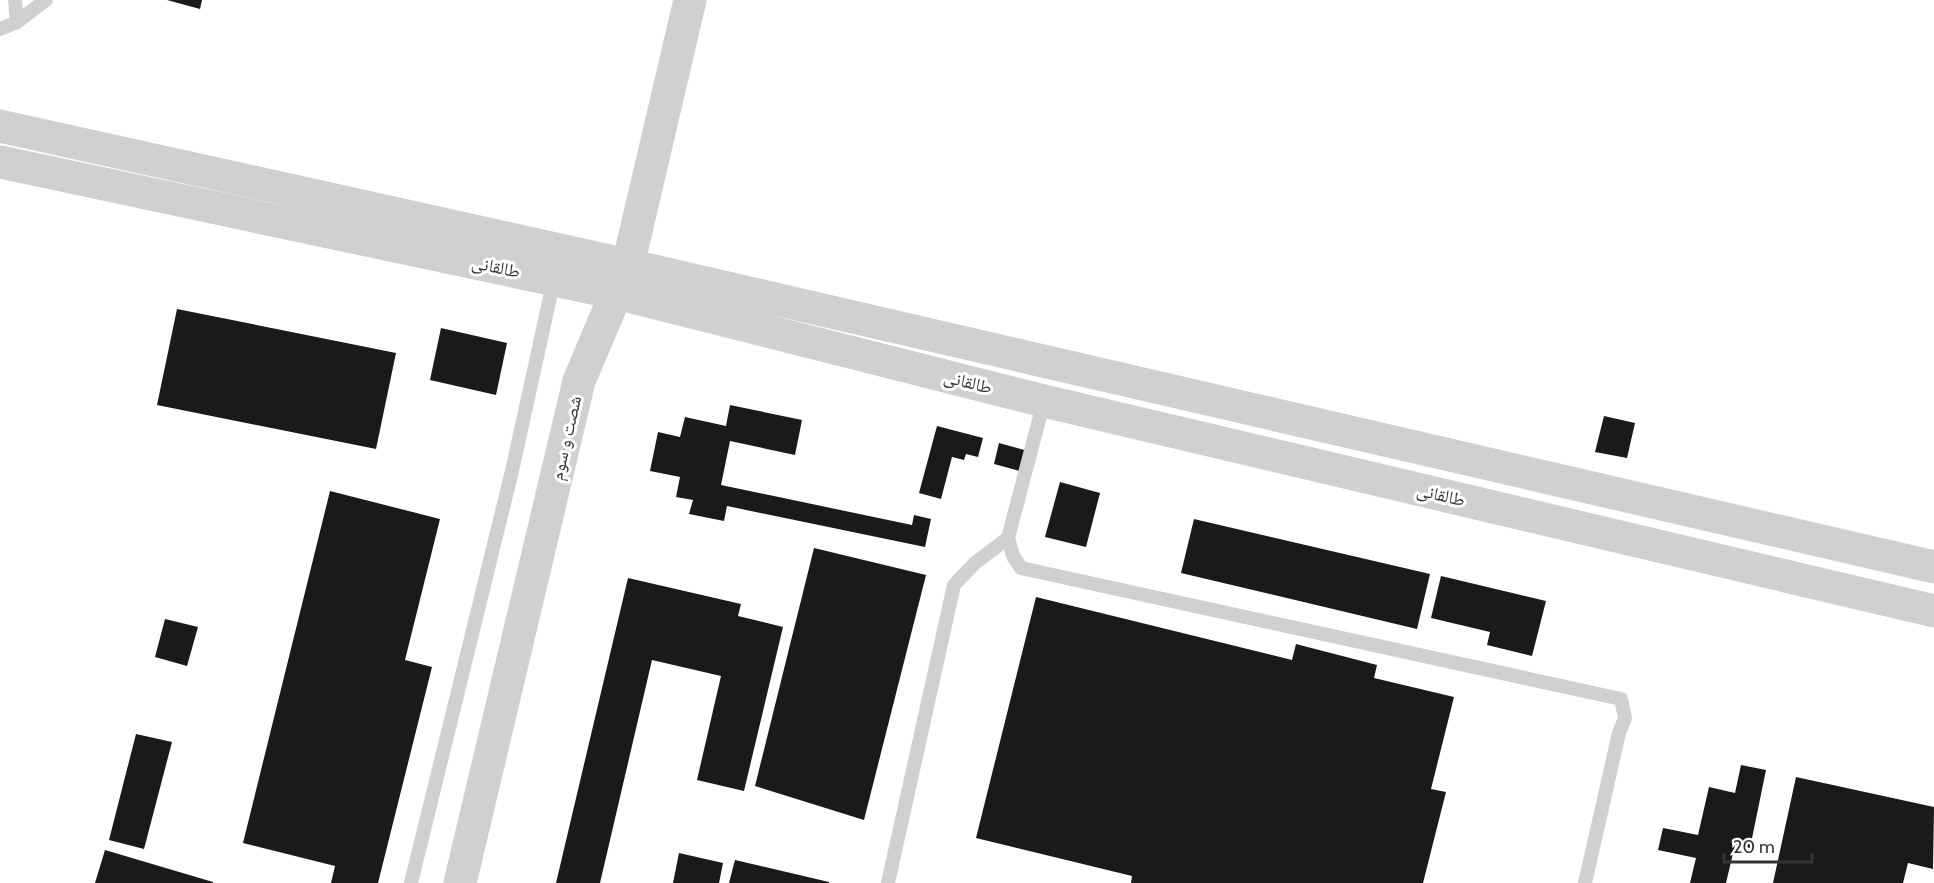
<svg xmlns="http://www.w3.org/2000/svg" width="1934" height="883" font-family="Cabin,'Noto Naskh Arabic',sans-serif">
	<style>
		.building { fill: #1a1a1a }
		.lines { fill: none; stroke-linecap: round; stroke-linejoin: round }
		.service { stroke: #d0d0d0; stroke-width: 14 }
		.tertiary { stroke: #d0d0d0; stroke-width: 33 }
		.labels { text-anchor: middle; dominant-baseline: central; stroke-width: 6; stroke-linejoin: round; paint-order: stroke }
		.street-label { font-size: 18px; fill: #333; stroke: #fff }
	</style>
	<rect width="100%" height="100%" fill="#fff"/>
	<g class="building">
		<path d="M167,0h35l-2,9z"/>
		<path d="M177,309l219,44 -20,96 -219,-44z"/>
		<path d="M441,328l66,15 -11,52 -66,-15z"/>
		<path d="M730,405l72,15 -7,35 -65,-14 -9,44 191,40 2,-10 17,4 -6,28 -198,-41 -3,15 -35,-7 4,-14 -17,-3 4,-20 -30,-6 8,-39 22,5 5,-20 41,9z"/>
		<path d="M1604,416l31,7 -8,35 -32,-6z"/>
		<path d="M937,426l46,12 -5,19 -12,-3 -2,6 -12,-3 -11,42 -22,-6z"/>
		<path d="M999,443l33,9 -5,21 -33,-9z"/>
		<path d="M1060,482l40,11 -14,54 -41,-10z"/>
		<path d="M330,491l110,28 -35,141 27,7 -54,216h-47l4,-17 -92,-23z"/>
		<path d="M1194,519l236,55 -13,55 -236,-56z"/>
		<path d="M814,548l112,27 -62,245 -109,-34z"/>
		<path d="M1441,576l105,25 -14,55 -45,-11 3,-13 -59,-14z"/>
		<path d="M628,578l113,26 -3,12 45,11 -39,164 -47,-11 24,-104 -69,-16 -52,223h-44z"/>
		<path d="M1036,597l256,63 4,-16 81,21 -3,13 80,19 -23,92 15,3 -23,91h-292l1,-7 -156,-38z"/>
		<path d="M165,619l33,8 -11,39 -32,-9z"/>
		<path d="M136,734l36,8 -28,107 -35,-9z"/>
		<path d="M1741,765l25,5 -16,78 -15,-3 -9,38h-36l6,-25 -38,-8 5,-22 35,7 11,-48 26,6z"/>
		<path d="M1796,777l138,30 -1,62 -25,-6 -5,20h-130z"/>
		<path d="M105,850l108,32v1h-118z"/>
		<path d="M679,853l44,10 -4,20h-46z"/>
		<path d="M735,860l94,22v1h-100z"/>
	</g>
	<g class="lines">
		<g class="service">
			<path d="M15,0l2,22"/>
			<path d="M0,29l17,-7 29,-22"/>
			<path d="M1044,401l-36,137 5,18 8,12 600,131 4,19 -6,15 -34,150"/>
			<path d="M411,883l101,-412 42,-192"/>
			<path d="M888,883l66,-298 21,-22 33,-25"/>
		</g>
		<g class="tertiary">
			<path d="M0,126l628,139 1306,302"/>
			<path d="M0,162l616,131 428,108 890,210"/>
			<path d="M460,883l119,-502 49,-116 62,-265"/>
		</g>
	</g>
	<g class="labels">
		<g class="street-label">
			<text transform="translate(496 267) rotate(12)">طالقانی</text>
			<text transform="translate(968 382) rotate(14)">طالقانی</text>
			<text transform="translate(566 438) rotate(-77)">شصت و سوم</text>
			<text transform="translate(1441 495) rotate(13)">طالقانی</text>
		</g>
	</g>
	<path d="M1724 853v9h88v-9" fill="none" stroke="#333333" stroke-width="3"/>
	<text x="1733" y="853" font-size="18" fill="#333333" stroke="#ffffff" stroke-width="4.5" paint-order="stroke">20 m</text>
</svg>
